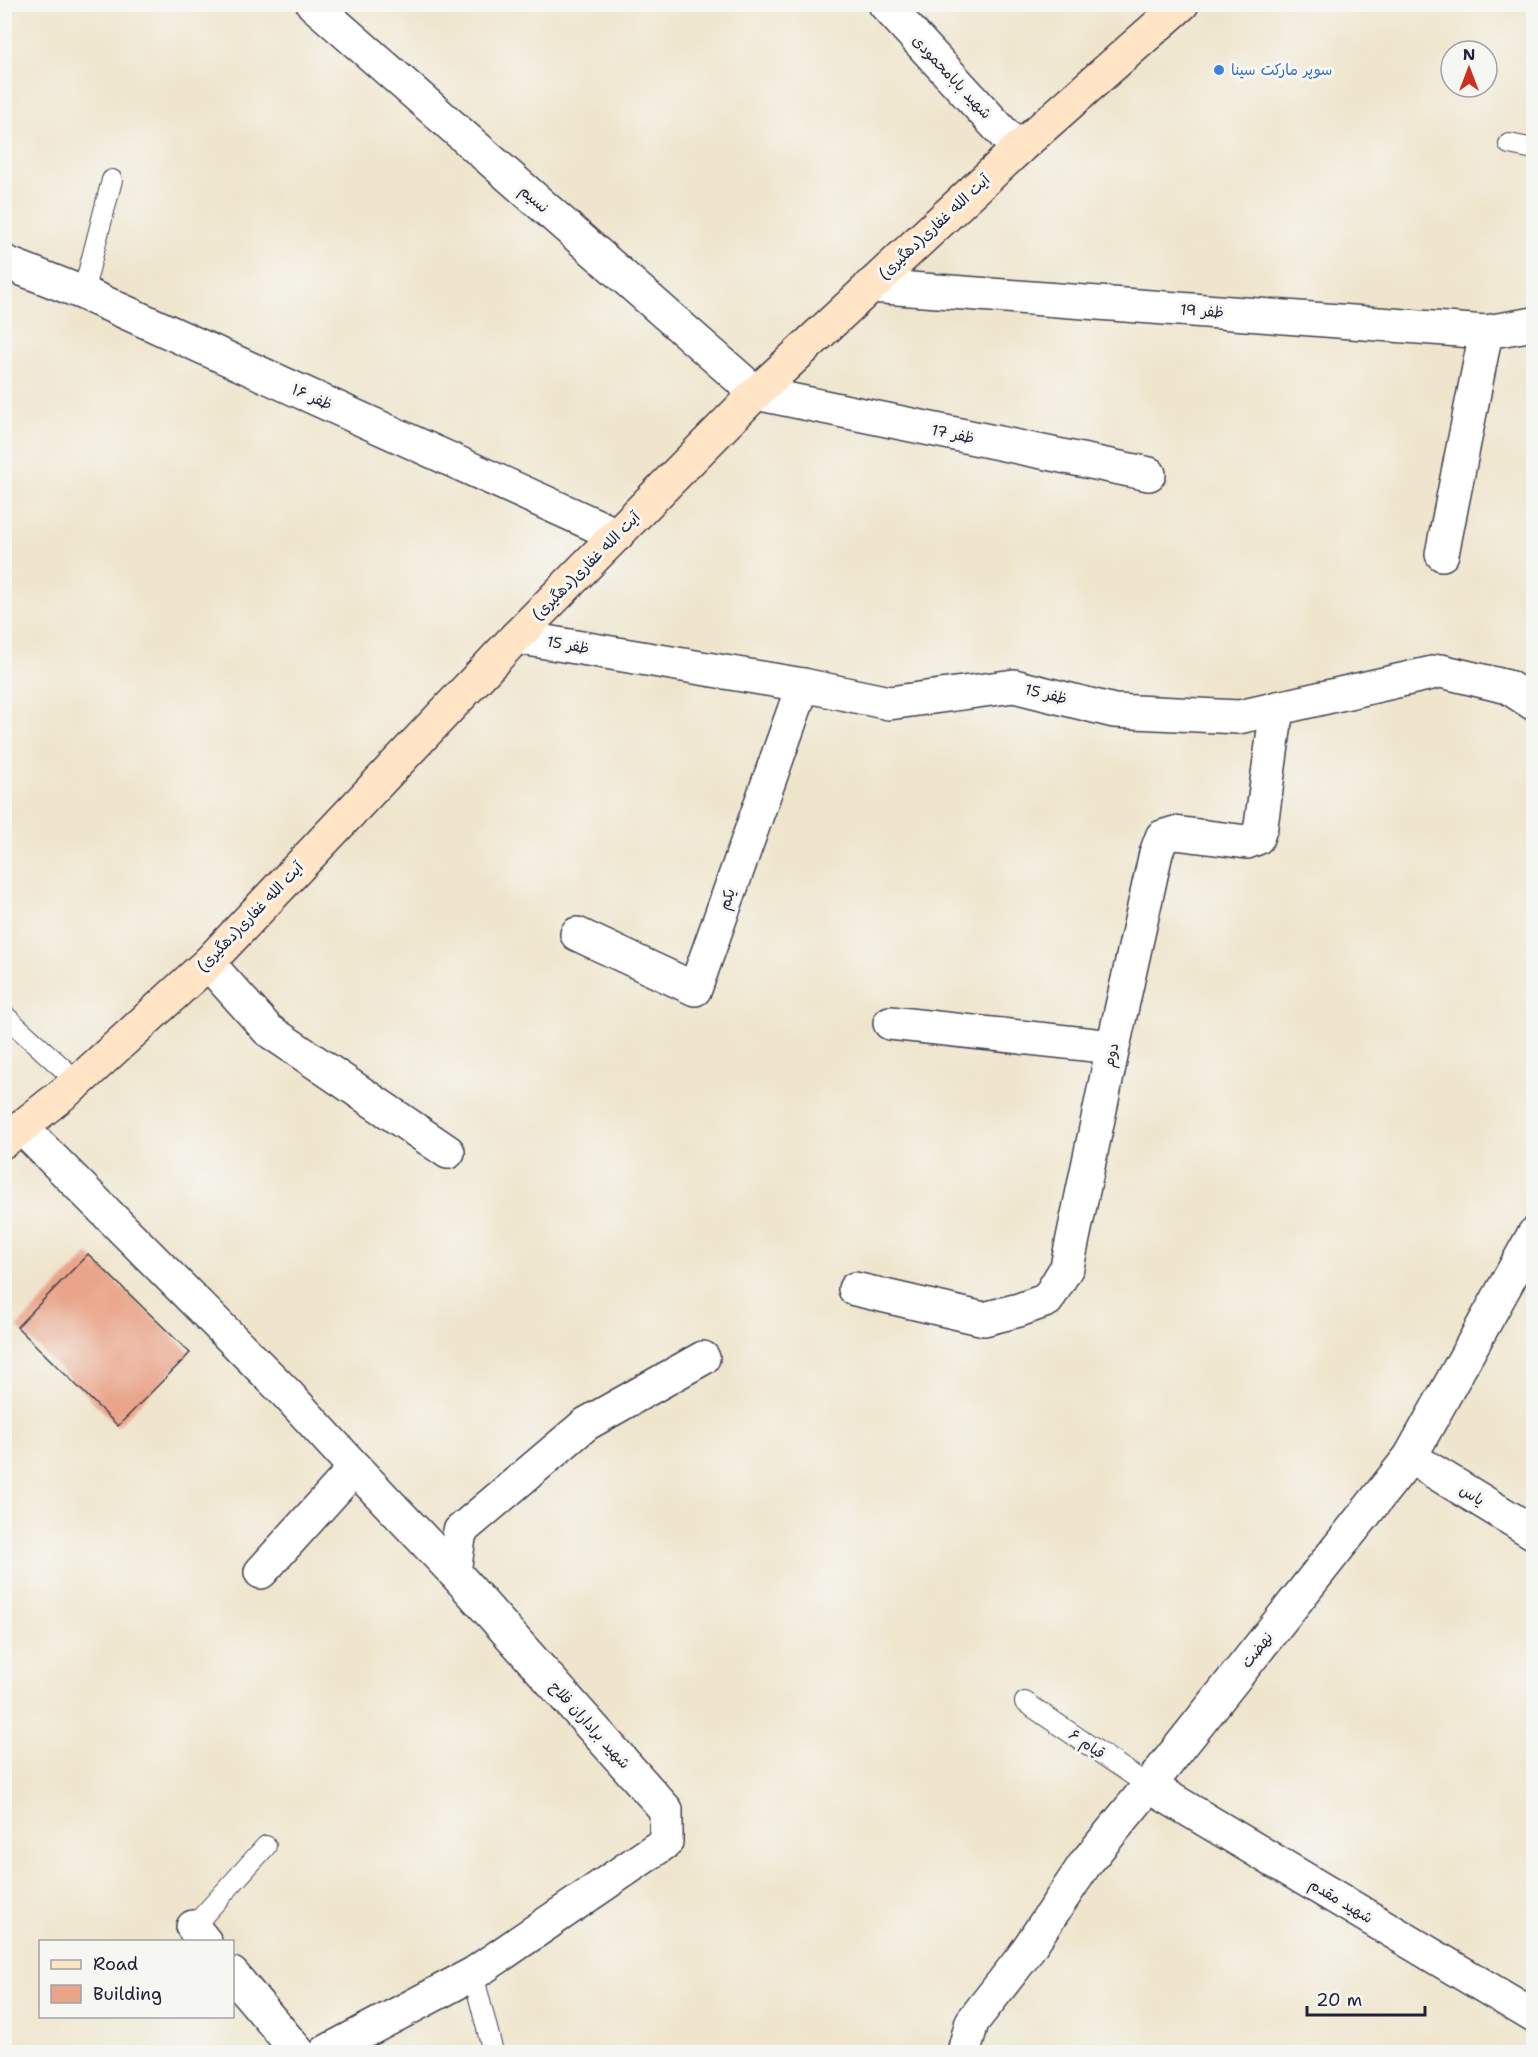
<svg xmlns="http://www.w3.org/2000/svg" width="1538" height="2057" font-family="'Shantell Sans','Playpen Sans Arabic',sans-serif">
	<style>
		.building { fill: #e9a489 }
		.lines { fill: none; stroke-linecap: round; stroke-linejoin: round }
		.lane-casing { stroke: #413f51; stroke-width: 22 }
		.street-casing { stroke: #413f51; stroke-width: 36 }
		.secondary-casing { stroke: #413f51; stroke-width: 36 }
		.lane { stroke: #fff; stroke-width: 20 }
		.street { stroke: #fff; stroke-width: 33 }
		.secondary { stroke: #ffe4c6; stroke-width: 33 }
		.shop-dot { fill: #3f7fe0; stroke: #f6f6f2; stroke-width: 2 }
		.labels { text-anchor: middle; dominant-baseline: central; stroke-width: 6; stroke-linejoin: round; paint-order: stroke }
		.shop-label { font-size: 15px; fill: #366cbe; stroke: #f6f6f2; text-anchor: start }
		.street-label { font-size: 15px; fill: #22223b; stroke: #f6f6f2 }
	</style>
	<rect width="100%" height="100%" fill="#f6f6f2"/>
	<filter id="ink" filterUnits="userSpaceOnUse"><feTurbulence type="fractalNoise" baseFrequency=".0167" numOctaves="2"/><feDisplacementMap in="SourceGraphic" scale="12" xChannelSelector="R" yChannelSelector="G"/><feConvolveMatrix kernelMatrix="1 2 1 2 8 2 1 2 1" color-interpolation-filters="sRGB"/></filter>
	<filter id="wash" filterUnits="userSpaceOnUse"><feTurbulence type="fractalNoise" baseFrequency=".008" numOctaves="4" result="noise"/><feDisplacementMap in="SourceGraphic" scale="24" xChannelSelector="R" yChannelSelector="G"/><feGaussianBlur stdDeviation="1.35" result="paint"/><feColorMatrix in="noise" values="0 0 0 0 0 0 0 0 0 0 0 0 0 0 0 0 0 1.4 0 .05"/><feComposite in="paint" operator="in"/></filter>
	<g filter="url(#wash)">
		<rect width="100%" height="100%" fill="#efe5cc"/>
		<g id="blocks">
			<path class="building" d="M88,1254l102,99 -72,73 -101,-99z"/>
		</g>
	</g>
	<g filter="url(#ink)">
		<use href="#blocks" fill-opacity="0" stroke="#413f51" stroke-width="1.5"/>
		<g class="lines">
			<g class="lane-casing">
				<g id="lane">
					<path d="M1509,144l25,5"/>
					<path d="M83,293l29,-113"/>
					<path d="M4,1015l74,67"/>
					<path d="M1025,1702l124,84"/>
					<path d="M193,1927l73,-81"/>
					<path d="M473,1974l20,78"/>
				</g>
			</g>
			<g class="street-casing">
				<g id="street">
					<path d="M313,4l443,389 393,81"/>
					<path d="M885,4l133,145"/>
					<path d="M4,262l79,31 534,242"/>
					<path d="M870,286l616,46 48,-8"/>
					<path d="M1442,554l44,-222"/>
					<path d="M516,637l287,48 86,18 125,-17 100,25 125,6 202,-46 67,16 26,17"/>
					<path d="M577,934l118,55 108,-304"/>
					<path d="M208,963l60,67 180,122"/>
					<path d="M890,1023l223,24"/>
					<path d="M21,1127l267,268 67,73 -94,104"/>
					<path d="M855,1289l129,30 35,-9 28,-10 20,-33 46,-220 43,-194 6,-16 13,-4 72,9 10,-4 4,-12 16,-118"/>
					<path d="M1410,1457l124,76"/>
					<path d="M355,1468l99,104"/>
					<path d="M1149,1786l385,230"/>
					<path d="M193,1927l12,15"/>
					<path d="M232,1974l66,78"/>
					<path d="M326,2052l147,-78 193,-132v-32l-212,-238 6,-41 126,-107 117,-66"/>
					<path d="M964,2052l8,-30 50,-64 63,-94 64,-78 261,-329 124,-223"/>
				</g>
			</g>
			<g class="secondary-casing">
				<path id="secondary" d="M4,1141l74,-59 130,-119 308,-326 240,-244 262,-244 164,-145"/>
			</g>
			<use href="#lane" class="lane"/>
			<use href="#street" class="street"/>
			<use href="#secondary" class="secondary"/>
		</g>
	</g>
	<circle class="shop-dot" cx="1219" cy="70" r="6"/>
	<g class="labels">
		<g class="shop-label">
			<text x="1231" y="70">سوپر مارکت سینا</text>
		</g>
		<g class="street-label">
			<text transform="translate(952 77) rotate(47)">شهید بابامحمودی</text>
			<text transform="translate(534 199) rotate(41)">نسیم</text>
			<text transform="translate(934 227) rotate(-43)">آیت الله غفاری(دهگیری)</text>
			<text transform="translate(1202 311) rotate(4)">ظفر 19</text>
			<text transform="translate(312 397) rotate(24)">ظفر ۱۶</text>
			<text transform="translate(953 434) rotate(12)">ظفر 17</text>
			<text transform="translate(586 566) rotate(-45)">آیت الله غفاری(دهگیری)</text>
			<text transform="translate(568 645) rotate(10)">ظفر 15</text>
			<text transform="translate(1046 694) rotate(14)">ظفر 15</text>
			<text transform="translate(727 899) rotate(-70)">یکم</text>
			<text transform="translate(250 917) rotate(-46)">آیت الله غفاری(دهگیری)</text>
			<text transform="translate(1111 1055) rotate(-78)">دوم</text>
			<text transform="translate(1472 1495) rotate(32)">یاس</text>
			<text transform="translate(1257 1650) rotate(-52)">نهضت</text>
			<text transform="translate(590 1725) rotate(48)">شهید براداران فلاح</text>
			<text transform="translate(1087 1744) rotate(34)">قیام ۶</text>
			<text transform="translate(1341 1901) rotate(31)">شهید مقدم</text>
		</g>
	</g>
	<rect width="1538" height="2057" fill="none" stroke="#f6f6f2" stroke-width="24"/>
	<rect x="39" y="1940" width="195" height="78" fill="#f6f6f2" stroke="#a1a1a9" stroke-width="1.5"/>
	<rect x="51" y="1960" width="30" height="9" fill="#ffe4c6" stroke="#a1a1a9" stroke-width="1.5"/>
	<text x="93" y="1970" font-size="18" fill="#22223b">Road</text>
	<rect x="51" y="1985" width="30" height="18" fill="#e9a489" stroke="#a1a1a9" stroke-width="1.5"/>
	<text x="93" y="2000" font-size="18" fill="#22223b">Building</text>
	<g transform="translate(1469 69)"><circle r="28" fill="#f6f6f2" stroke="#a1a1a9" stroke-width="1.5"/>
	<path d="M0-4.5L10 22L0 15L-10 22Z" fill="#c8321e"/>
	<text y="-9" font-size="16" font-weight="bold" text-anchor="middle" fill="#22223b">N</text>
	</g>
	<path d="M1307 2006v9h118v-9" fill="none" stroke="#22223b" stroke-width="3"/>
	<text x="1316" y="2006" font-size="18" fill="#22223b" stroke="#f6f6f2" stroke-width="4.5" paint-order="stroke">20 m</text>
</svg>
